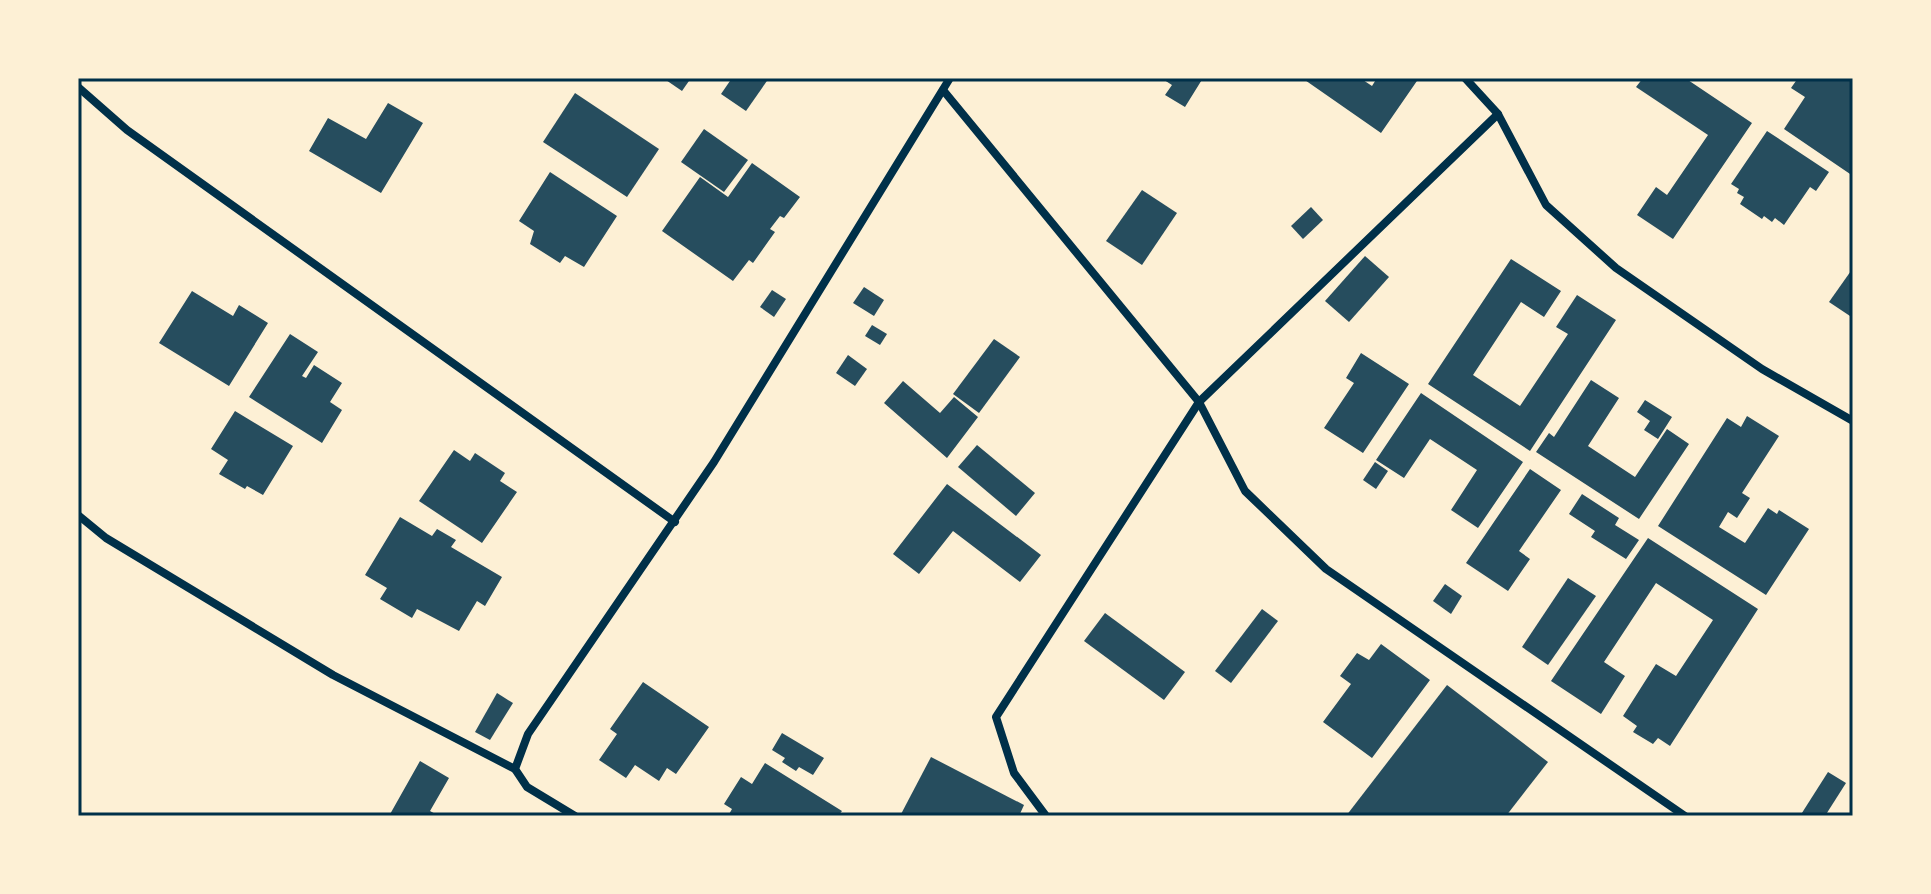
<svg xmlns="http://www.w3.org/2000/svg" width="1931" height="894" font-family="'Noto Sans',sans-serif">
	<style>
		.building { fill: #264d5e }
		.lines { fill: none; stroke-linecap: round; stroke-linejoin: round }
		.minor { stroke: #003049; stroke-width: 8 }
		.neatline { fill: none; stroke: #003049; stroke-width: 3 }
	</style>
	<rect width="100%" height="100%" fill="#fdf0d5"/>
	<g class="building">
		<path d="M663,78h28l-9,13z"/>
		<path d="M732,78h37l-23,33 -25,-17z"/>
		<path d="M1161,78h42l-18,29 -20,-12 7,-10z"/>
		<path d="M1302,78h58l12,8 5,-8h42l-38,55z"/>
		<path d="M1643,78h42l67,45 -79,116 -36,-24 19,-28 11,8 41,-60 -72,-48z"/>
		<path d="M1798,78h55v98l-69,-47 21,-32 -14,-9z"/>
		<path d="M575,93l84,56 -32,48 -84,-55z"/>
		<path d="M388,103l35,20 -42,70 -72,-42 19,-33 38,21z"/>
		<path d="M704,129l44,31 -24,32 -43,-30z"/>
		<path d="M1767,131l62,41 -13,19 -6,-4 -26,38 -9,-7 -3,4 -8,-6 -2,3 -22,-15 4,-7 -7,-4 2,-4 -8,-5z"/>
		<path d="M752,163l48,34 -16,21 -4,-2 -10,13 5,3 -22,31 -4,-3 -16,21 -71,-50 38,-54 28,20z"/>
		<path d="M550,172l67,44 -33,51 -19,-11 -5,7 -30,-19 4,-13 -15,-10z"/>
		<path d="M1142,190l35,23 -35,52 -36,-24z"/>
		<path d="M1311,207l12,13 -20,19 -12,-13z"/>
		<path d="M1365,256l24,21 -40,45 -24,-21z"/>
		<path d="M1511,259l50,32 -17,26 -23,-15 -48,73 47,31 48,-72 -12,-7 21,-32 39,25 -86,131 -102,-67z"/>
		<path d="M1853,268v50l-24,-16z"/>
		<path d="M864,287l20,13 -10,16 -21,-13z"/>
		<path d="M772,290l14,9 -12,18 -14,-10z"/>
		<path d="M192,291l41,25 6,-11 29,18 -39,63 -70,-43z"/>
		<path d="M872,325l15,9 -7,11 -15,-9z"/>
		<path d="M290,334l28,18 -16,24 4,2 8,-13 28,18 -12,19 12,8 -20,33 -73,-46z"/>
		<path d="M994,339l26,18 -41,56 -26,-19z"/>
		<path d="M1361,353l48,31 -46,69 -39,-25 30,-45 -8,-5z"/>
		<path d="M848,355l19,14 -12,17 -19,-13z"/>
		<path d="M1591,380l28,18 -31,48 47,31 32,-48 22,15 -50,75 -103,-67 13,-19 5,4z"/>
		<path d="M903,381l37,32 14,-16 24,20 -31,41 -63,-55z"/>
		<path d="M1421,393l102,69 -45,66 -27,-18 26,-40 -47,-31 -26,39 -28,-18z"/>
		<path d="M1645,400l27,17 -14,22 -14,-9 6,-9 -13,-9z"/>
		<path d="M235,411l58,35 -30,49 -16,-9 -2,3 -26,-15 9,-14 -17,-11z"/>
		<path d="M1747,416l32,20 -37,57 8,5 -13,20 -9,-6 -9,15 26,16 23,-35 9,6 2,-4 30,19 -43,66 -108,-69 69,-108 14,9z"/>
		<path d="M977,445l58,48 -19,23 -58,-49z"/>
		<path d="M454,450l16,11 5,-8 30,20 -5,8 17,11 -35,51 -63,-42z"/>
		<path d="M1375,462l13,9 -12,18 -13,-9z"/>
		<path d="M1530,469l31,21 -42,61 11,8 -22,32 -42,-28z"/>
		<path d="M947,484l94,71 -21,27 -67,-51 -34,43 -26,-20z"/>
		<path d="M1582,494l37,24 -4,7 24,15 -13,19 -35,-22 4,-6 -26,-17z"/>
		<path d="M400,517l32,19 5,-7 19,11 -5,7 51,30 -17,29 -8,-5 -18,30 -42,-22 -5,9 -32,-19 7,-11 -22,-13z"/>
		<path d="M1648,538l110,71 -88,137 -12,-8 -5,6 -20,-12 4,-6 -14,-10 33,-52 20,12 37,-56 -57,-37 -52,79 21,14 -24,38 -50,-33z"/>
		<path d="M1568,578l28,18 -48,69 -26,-18z"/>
		<path d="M1445,584l17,12 -11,18 -18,-13z"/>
		<path d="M1262,609l16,12 -47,62 -16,-12z"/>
		<path d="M1105,613l80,59 -21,28 -80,-59z"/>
		<path d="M1381,644l49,36 -58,78 -49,-36 28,-38 -11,-8 17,-23 12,7z"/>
		<path d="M643,682l66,45 -33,47 -9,-6 -8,13 -24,-16 -9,13 -27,-18 18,-26 -7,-5z"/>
		<path d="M1447,685l101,77 -42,54h-160z"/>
		<path d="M497,693l16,10 -23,37 -15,-8z"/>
		<path d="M782,733l42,25 -11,17 -14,-8 -3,4 -14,-9 3,-4 -13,-8z"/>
		<path d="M931,757l93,48 -5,11h-119z"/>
		<path d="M420,761l29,17 -19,33 9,5h-50z"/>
		<path d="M765,763l77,48 -4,5h-110l4,-7 -8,-5 17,-27 11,7z"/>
		<path d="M1828,772l18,11 -21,33h-25z"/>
	</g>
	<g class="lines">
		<g class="minor">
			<path d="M1465,78l33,36 48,91 70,63 146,101 91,52"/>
			<path d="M78,87l49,43 548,392"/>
			<path d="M943,90l256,312 46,89 81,78 359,247"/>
			<path d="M78,515l28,23 227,137 182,94"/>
			<path d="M575,816l-48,-29 -12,-18 13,-35 186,-272 236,-384"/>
			<path d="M1046,816l-32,-43 -18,-56 203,-315 299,-288"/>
		</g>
	</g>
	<rect width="1931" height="894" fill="none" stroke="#fdf0d5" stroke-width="160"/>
	<rect x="80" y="80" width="1771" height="734" class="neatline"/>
</svg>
